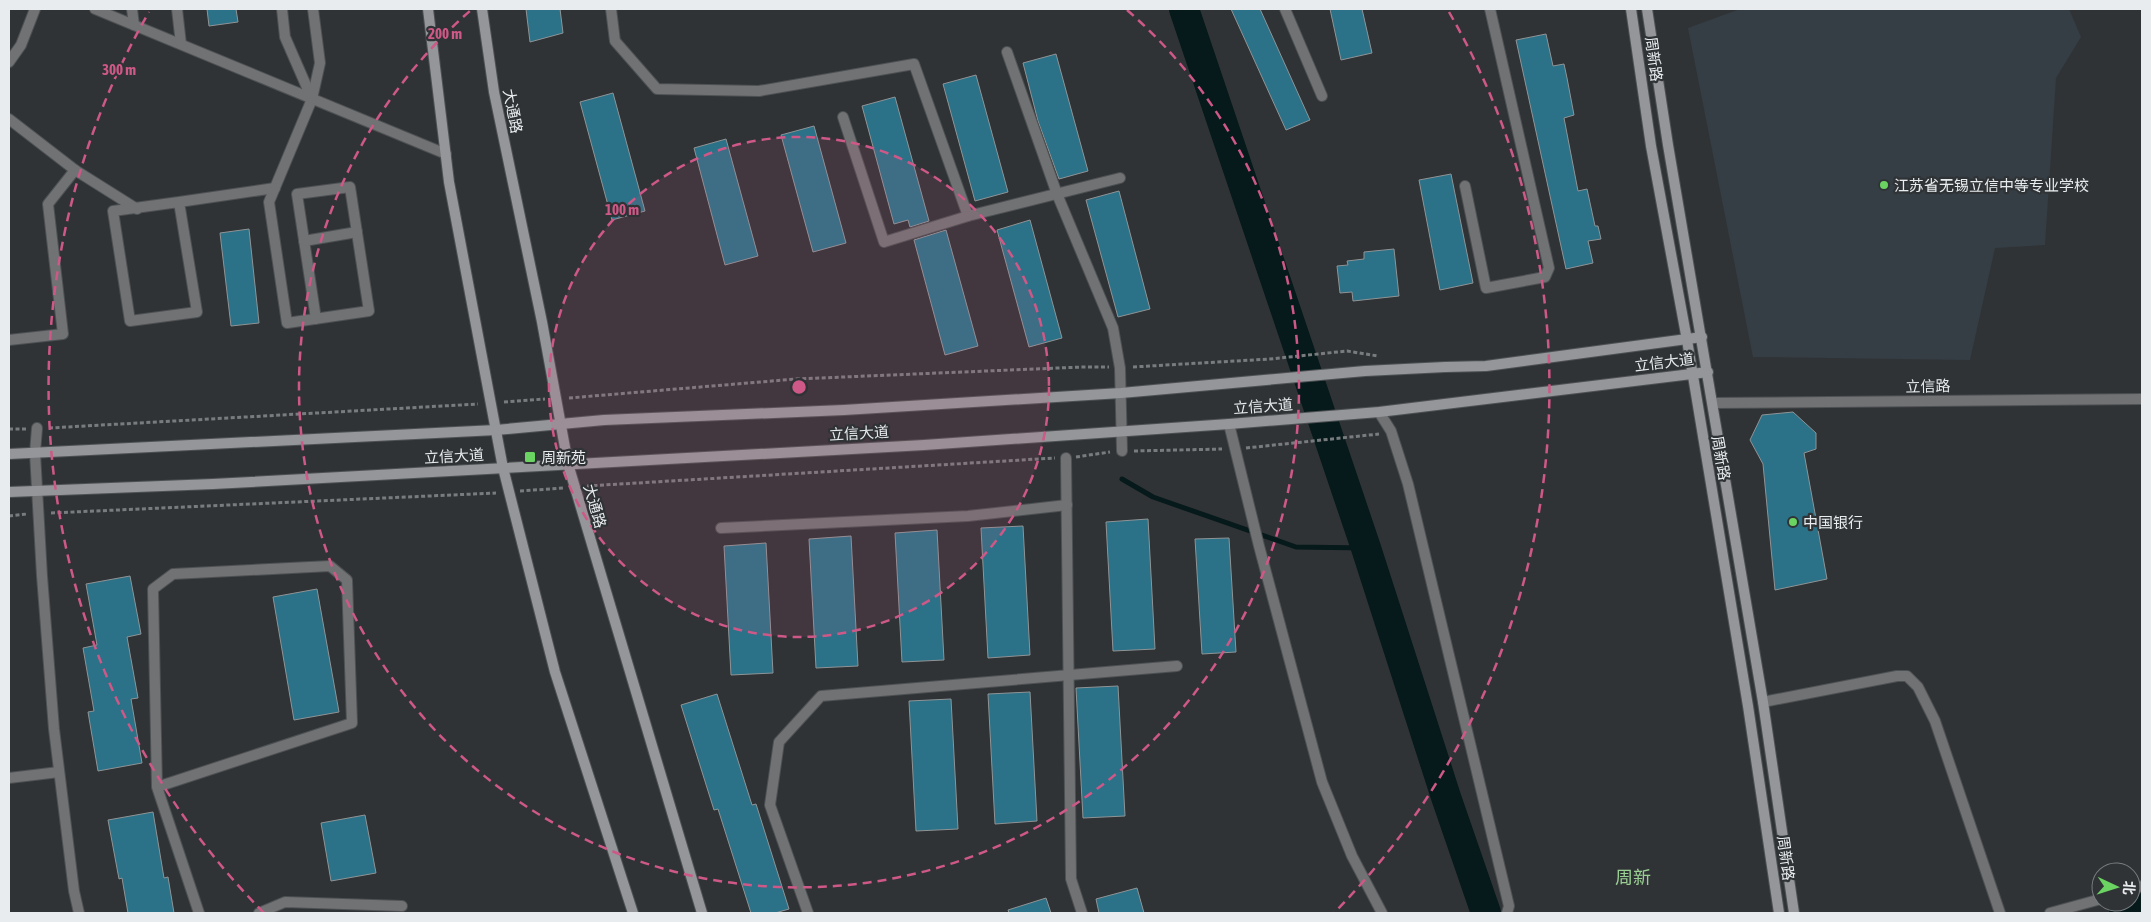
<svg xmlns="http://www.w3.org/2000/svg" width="2151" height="922" font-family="'Asap Condensed','Noto Sans SC',sans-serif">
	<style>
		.built { fill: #353e45 }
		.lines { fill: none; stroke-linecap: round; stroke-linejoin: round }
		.stream { stroke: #06191b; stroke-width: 5 }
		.river { stroke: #06191b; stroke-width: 30 }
		.building { fill: #2b7187; stroke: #8f9496 }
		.street-casing { stroke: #4e5153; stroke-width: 12 }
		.secondary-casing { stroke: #4e5153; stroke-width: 12 }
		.path { stroke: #797c7f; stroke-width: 3; stroke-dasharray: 4 2.5; stroke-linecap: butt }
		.street { stroke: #717274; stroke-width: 10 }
		.secondary { stroke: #949699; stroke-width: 10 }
		.ring { fill: none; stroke: #ce5887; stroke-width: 2.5; stroke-dasharray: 9 6 }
		.poi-dot { fill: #6bd362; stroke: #303336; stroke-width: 2 }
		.labels { text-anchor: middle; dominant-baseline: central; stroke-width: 4.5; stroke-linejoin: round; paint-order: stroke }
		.street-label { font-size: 15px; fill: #e9ecee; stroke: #303336 }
		.poi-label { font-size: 15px; fill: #e9ecee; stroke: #303336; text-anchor: start }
		.quarter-label { font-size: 18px; fill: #99cf93; stroke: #303336 }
		.centre { fill: #ce5887; stroke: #303336; stroke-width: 2.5 }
		.ring-label { font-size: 15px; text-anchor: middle; font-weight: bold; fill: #ce5887; stroke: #303336; stroke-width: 4.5; stroke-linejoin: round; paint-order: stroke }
	</style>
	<rect width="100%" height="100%" fill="#303336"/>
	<path class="built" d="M1740,9h329l12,28 -25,41 -11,167 -50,3 -25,112 -217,-3 -65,-329z"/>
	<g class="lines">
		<path class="stream" d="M1122,479l31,18 143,50 70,1"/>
		<g class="river">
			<path d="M1184,9l182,539 80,249 40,116"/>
			<path d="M2124,913l18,-5"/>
		</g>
	</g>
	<g class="building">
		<path d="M207,9h29l2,13 -29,4z"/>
		<path d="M526,9h34l3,24 -33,9z"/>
		<path d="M1231,9h29l50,111 -24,10z"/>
		<path d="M1330,9h32l10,44 -31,7z"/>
		<path d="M1546,34l7,32 11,-2 3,14 7,37 -10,3 14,73 9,-2 8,37h3l3,13 -13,2 5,22 -27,6 -50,-229z"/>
		<path d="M1056,54l32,117 -29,8 -21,-58 -15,-58z"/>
		<path d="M976,75l32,117 -33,9 -32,-117z"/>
		<path d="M613,93l32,118 -33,9 -32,-118z"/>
		<path d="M895,97l34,124 -19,6 -2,-7 -14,4 -32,-118z"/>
		<path d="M814,126l32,117 -33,9 -32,-117z"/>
		<path d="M726,139l32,117 -33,9 -31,-117z"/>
		<path d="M1451,174l22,109 -33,7 -21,-110z"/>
		<path d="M1119,191l31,118 -32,8 -32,-117z"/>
		<path d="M1030,220l32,118 -33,9 -32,-117z"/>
		<path d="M249,229l10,94 -28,3 -11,-93z"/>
		<path d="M946,230l32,116 -33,9 -31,-115z"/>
		<path d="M1394,249l5,47 -46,5 -1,-9 -12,1 -3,-27 11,-1 -1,-4 17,-2v-7z"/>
		<path d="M1793,412l23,21v16l-12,4 23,126 -52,11 -12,-126 -13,-24 12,-25z"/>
		<path d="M1148,519l7,130 -42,2 -7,-129z"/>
		<path d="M1023,526l7,129 -42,3 -7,-130z"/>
		<path d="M937,530l7,130 -42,2 -7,-129z"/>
		<path d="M851,536l7,130 -42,2 -7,-129z"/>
		<path d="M1229,538l7,114 -34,2 -7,-115z"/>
		<path d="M766,543l7,130 -42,2 -7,-129z"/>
		<path d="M130,576l11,58 -14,3 11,61 -7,1 11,64 -44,8 -10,-59 6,-1 -11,-63 14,-3 -11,-61z"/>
		<path d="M317,589l22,123 -45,8 -21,-123z"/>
		<path d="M1118,686l7,130 -42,2 -7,-130z"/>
		<path d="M1030,692l7,129 -42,3 -7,-130z"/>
		<path d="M717,694l35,111 4,-1 33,105 -14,4h-24l-33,-104 -4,1 -33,-105z"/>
		<path d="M951,699l7,130 -42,2 -7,-130z"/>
		<path d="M153,812l11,66 4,-1 6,36h-46l-6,-35 -3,1 -11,-59z"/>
		<path d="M365,815l11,58 -45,8 -10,-58z"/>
		<path d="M1137,888l7,25h-45l-3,-14z"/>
		<path d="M1046,898l5,15h-42l-1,-3z"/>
	</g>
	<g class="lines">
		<g class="street-casing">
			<g id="street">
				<path d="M95,9l351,145"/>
				<path d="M132,9l2,16"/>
				<path d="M177,9l4,35"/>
				<path d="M282,9l3,28 27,62 -43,103 18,121 82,-12 -19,-124 -53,7 19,125"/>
				<path d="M611,9l4,32 42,48 102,2 155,-27 54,152 152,-38"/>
				<path d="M1285,9l37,87"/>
				<path d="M1007,52l50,142 56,134 7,40 2,83"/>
				<path d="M9,62l12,-17 14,-36"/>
				<path d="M312,99l8,-36 -7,-54"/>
				<path d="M843,117l41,125 84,-26"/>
				<path d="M9,119l66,51"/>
				<path d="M1465,186l21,102 59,-11 4,-9 -59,-259"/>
				<path d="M179,202l-66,9 17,110 67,-9 -18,-110 96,-14"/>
				<path d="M304,241l53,-9"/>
				<path d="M9,340l54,-6 -15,-130 27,-34 62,39"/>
				<path d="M1713,403l429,-4"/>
				<path d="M1379,412l12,19 17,53 101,422 -2,7"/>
				<path d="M1229,424l30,122 63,236 30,74 30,57"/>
				<path d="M37,428l-2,25 7,123 12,153 20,162 5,22"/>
				<path d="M1066,458l5,421 11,34"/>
				<path d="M721,528l247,-12 99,-11"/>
				<path d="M1763,702l134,-26h10l11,11 17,34 65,192"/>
				<path d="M9,778l50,-6"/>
				<path d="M157,787l195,-64 -5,-143 -17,-14 -157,8 -20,15 4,198 42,126"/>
				<path d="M2131,889l11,-3"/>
				<path d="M259,913l26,-11 117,4"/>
				<path d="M808,913l-38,-108 9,-63 42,-46 356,-30"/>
				<path d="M2050,913l51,-14"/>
			</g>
		</g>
		<g class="secondary-casing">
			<g id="secondary">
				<path d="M428,9l21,173 54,286 52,204 78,241"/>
				<path d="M482,9l12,83 48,230 26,142 134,449"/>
				<path d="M1631,9l20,137 36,194 61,366 31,207"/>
				<path d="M1647,9l21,136 95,557 31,211"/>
				<path d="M9,454l487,-24 108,-10 240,-10 277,-17 244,-22 80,-4 41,-1 216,-29"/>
				<path d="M9,492l204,-8 711,-39 305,-21 150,-12 329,-40"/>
			</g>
		</g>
		<g class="path">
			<path d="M1133,367l137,-8 77,-8 31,5"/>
			<path d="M569,398l227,-19 286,-12h27"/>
			<path d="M504,402l41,-3"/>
			<path d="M49,428l429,-24"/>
			<path d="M9,429h17"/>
			<path d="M1246,448l133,-14"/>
			<path d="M1134,451l88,-2"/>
			<path d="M1076,457l34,-5"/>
			<path d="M587,486l468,-28"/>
			<path d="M520,491l44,-3"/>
			<path d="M51,513l445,-20"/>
			<path d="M9,516l18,-2"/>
		</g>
		<use href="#street" class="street"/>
		<use href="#secondary" class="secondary"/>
	</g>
	<circle cx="799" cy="387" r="250" fill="#ce5887" fill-opacity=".12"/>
	<g class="ring">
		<circle cx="799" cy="387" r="250"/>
		<path d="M1127 10A500 500 0 1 1 471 10"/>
		<path d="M264 913A750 750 0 0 1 149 12M1449 12A750 750 0 0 1 1334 913"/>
	</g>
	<g class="poi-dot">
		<circle cx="1884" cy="185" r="5"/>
		<rect x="524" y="451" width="12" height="12" rx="2.5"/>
		<circle cx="1793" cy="522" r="5"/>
	</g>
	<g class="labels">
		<g class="street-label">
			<text transform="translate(1654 59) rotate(82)">周新路</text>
			<text transform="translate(513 111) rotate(79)">大通路</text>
			<text transform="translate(1664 362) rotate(-7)">立信大道</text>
			<text transform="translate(1928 386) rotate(-1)">立信路</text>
			<text transform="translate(1263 406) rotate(-4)">立信大道</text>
			<text transform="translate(859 433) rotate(-3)">立信大道</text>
			<text transform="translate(454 456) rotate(-3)">立信大道</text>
			<text transform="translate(1721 458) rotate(80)">周新路</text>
			<text transform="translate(595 506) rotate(74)">大通路</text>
			<text transform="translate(1786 858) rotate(82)">周新路</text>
		</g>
		<g class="poi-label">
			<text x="1894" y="185">江苏省无锡立信中等专业学校</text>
			<text x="541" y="457">周新苑</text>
			<text x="1803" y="522">中国银行</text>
		</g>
		<g class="quarter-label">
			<text x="1633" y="877">周新</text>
		</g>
	</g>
	<circle cx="799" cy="387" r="8" class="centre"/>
	<g class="ring-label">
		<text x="445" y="39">200 m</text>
		<text x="119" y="75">300 m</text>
		<text x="622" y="215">100 m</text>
	</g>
	<rect width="2151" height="922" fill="none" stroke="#e9ecee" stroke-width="20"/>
	<g transform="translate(2116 887) rotate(94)"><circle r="24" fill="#303336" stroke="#7a7d80"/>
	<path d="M0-4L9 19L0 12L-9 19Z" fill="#6bd362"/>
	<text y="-8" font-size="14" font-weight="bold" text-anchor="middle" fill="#e9ecee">北</text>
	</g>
</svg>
